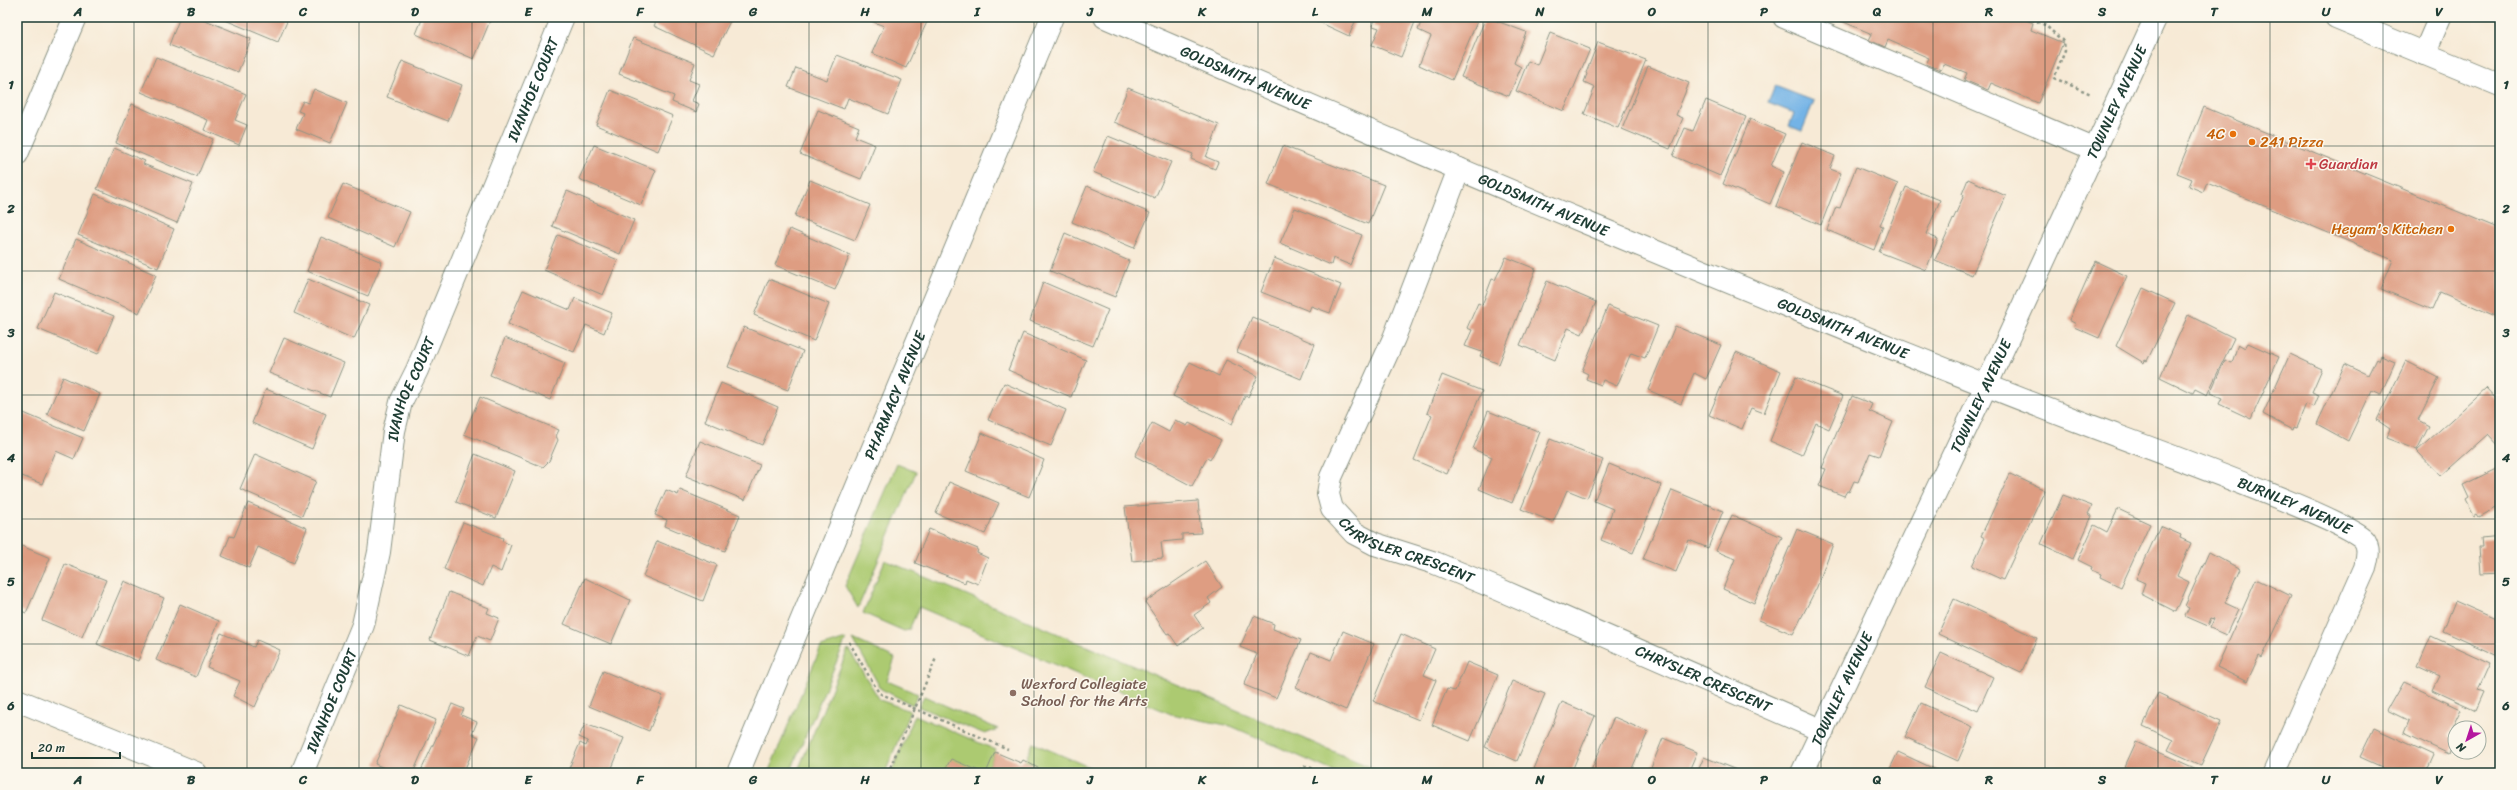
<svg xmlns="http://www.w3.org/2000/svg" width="2517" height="790" font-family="Sriracha,sans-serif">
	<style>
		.green { fill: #acca71; stroke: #668452 }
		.water { fill: #73b3e6; stroke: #49788d }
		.building { fill: #de9d82 }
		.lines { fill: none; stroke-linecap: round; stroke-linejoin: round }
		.minor-casing { stroke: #8b9485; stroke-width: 24 }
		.major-casing { stroke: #8b9485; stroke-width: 24 }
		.path { stroke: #8b9485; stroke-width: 2.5; stroke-dasharray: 3 3; stroke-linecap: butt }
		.minor { stroke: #fff; stroke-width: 22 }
		.major { stroke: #fff; stroke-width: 22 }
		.grid { fill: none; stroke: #1f3d34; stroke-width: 1; stroke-opacity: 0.55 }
		.food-dot { fill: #e8710a; stroke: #fbf7ec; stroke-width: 1.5 }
		.health-dot { fill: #e0444e; stroke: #fbf7ec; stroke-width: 1.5 }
		.education-dot { fill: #8d6e63; stroke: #fbf7ec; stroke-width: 1.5 }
		.labels { text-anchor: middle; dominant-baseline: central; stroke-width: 3; stroke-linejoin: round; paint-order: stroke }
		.street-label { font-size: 15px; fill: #1f3d34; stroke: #fbf7ec }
		.food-label { font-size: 15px; fill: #c56008; stroke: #fbf7ec; text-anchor: end }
		.health-label { font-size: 15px; fill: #be3a42; stroke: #fbf7ec; text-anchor: start }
		.education-label { font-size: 15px; fill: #785e54; stroke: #fbf7ec; text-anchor: start }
		.neatline { fill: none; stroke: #1f3d34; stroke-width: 1.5 }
		.grid-label { font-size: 13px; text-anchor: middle; font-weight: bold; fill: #1f3d34 }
	</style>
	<rect width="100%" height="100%" fill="#fbf7ec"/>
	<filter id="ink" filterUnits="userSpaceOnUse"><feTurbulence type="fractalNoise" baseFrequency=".025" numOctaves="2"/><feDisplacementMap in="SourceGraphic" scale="8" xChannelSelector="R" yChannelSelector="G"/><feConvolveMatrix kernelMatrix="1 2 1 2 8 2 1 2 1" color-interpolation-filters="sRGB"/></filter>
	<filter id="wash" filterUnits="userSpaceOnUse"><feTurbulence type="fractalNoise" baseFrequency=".012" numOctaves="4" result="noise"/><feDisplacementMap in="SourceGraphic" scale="16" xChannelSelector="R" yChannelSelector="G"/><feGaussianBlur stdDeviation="0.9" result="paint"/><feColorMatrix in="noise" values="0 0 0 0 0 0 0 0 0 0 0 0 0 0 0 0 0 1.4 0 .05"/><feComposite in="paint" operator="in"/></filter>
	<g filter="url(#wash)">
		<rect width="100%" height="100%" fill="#f7ead6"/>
		<g class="green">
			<path d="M897,464l19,8 -58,136 -13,-22z"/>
			<path d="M885,560l499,213h-47l-106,-47 -60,-12 -252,-107 -10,23 -5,1 -41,-18z"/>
			<path d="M846,639l-56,134h-22l53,-126z"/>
			<path d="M853,639l42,19 -8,23 31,13 -5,11 -32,-16z"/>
			<path d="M848,649l32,51 30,11 -25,62h-88z"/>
			<path d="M924,696l74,33 -13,5 -66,-27z"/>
			<path d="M915,715l81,35 -10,23 -42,-4 -1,4h-52z"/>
			<path d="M1033,743l70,30h-56l-9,-4v-2l-13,-6z"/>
		</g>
		<path class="water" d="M1775,86l39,15 -12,30 -13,-5 5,-13 -26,-10z"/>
		<g id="blocks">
			<g class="building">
				<path d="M180,17h18l53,22 -13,33 -69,-27z"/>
				<path d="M218,17h71l-11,25z"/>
				<path d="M423,17h58l9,4 -16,38 -58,-25z"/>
				<path d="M658,17h74l-18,37 -60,-28z"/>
				<path d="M873,17h43l11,5 -21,46 -34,-15 12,-27 -13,-5z"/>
				<path d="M1308,17h49l-8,19z"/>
				<path d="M1376,17h41l-16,40 -29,-12 7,-17 -6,-2z"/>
				<path d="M1423,17h56l-27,63 -33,-15 12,-29 -13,-6z"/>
				<path d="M1486,17l40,15 -12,31 7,4 -12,29 -48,-19z"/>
				<path d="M1832,17h187l14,6 -2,7 32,13 -25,60 -47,-20 -3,7 -24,-10 3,-7 -23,-9 -3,6 -15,-6 3,-6 -41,-18 -3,7 -16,-7 3,-6z"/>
				<path d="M1550,33l40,16 -26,62 -48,-20 12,-30 9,4z"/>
				<path d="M633,38l62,25 -6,17 10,4 -7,17 7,3 -3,8 -24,-10 2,-6 -55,-22z"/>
				<path d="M1598,42l48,18 -28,68 -34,-14 11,-27 -11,-5 3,-8 -1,-1z"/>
				<path d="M837,55l65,25 -14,34 -40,-16 -4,11 -56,-22 8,-19 31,12z"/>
				<path d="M156,57l90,37 -11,26 12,5 -8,20 -35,-15 4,-10 -67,-28z"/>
				<path d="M402,61l60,24 -14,36 -61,-24z"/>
				<path d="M1648,66l41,17 -13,32 7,3 -13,31 -48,-20z"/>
				<path d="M1128,88l91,37 -13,32 12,5 -3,7 -24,-10 2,-5 -79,-32z"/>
				<path d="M314,89l33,14 -17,40 -34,-14 7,-16 -5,-2 5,-10 5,2z"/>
				<path d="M610,90l63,26 -15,35 -62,-26z"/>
				<path d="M1706,100l40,17 -26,59 -47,-20 12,-28 8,3z"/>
				<path d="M132,104l81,35 -16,38 -81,-34z"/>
				<path d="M2204,107l296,122v89l-60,-26 -8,18 -51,-21 12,-29 -186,-78 -4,10 -14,-6 3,-7 -15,-6z"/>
				<path d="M818,110l41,17 -4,10 20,8 -14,34 -61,-25z"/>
				<path d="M1750,119l35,15 -14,32 13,6 -14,32 -47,-20z"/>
				<path d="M1108,136l63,26 -16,36 -62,-26z"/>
				<path d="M1802,142l33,14 -5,13 11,4 -20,52 -45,-19z"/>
				<path d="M594,145l62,25 -15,35 -62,-26z"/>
				<path d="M1283,146l101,39 -16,39 -100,-40z"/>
				<path d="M114,148l31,13 -2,3 50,20 -16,39 -80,-34z"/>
				<path d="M1856,167l42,17 -18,41 3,1 -9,24 -47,-20 9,-23 4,1z"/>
				<path d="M1968,179l38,17 -34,79 -37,-15 29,-65 -2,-1z"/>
				<path d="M810,180l60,25 -15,35 -60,-24z"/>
				<path d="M343,184l67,28 -15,35 -67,-29z"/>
				<path d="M1087,186l63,27 -16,35 -62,-26z"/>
				<path d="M1906,187l34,13 -14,34 12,5 -12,31 -47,-18z"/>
				<path d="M567,191l67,29 -14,34 -68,-28z"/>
				<path d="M95,194l79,35 -16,39 -80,-33z"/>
				<path d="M1295,208l67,27 -12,30 -17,-7 -2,7 -51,-22z"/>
				<path d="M790,229l60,26 -15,35 -60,-25z"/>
				<path d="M1065,233l64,28 -14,36 -65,-26z"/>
				<path d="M558,235l60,25 -15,35 -59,-25z"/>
				<path d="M321,237l61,25 -14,34 -61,-25z"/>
				<path d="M76,239l80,36 -17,38 -80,-34z"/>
				<path d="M1506,257l30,12 -37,95 -19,-8 2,-4 -17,-6 7,-16 -5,-2 11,-25 4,2 10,-26 3,1z"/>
				<path d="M1274,258l67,27 -11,28 -19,-7 -2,5 -48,-19z"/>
				<path d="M2095,261l32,15 -28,62 -25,-11 2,-3 -7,-4z"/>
				<path d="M308,279l61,26 -15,34 -60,-26z"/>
				<path d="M769,279l60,25 -15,37 -60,-26z"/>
				<path d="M1547,281l49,21 -14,32 -14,-6 -13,32 -35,-15z"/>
				<path d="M1043,282l65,28 -15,36 -63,-25z"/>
				<path d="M2143,288l32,15 -28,58 -2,-1 -1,3 -28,-17z"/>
				<path d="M523,290l47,20 5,-12 37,15 -8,20 -18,-8 -12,27 -66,-28z"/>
				<path d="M54,292l60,24 -16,38 -60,-25z"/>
				<path d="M1608,306l50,20 -13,32 -14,-5 -14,33 -14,-6 -2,5 -15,-6 2,-5 -6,-3z"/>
				<path d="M2188,315l46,23 -27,57 -12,-6 -2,4 -33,-16z"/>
				<path d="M1252,317l63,27 -14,35 -64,-27z"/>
				<path d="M1675,326l46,19 -15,34 -12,-6 -13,31 -33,-14z"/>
				<path d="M744,327l59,24 -15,39 -60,-23z"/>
				<path d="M1023,333l63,27 -15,37 -63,-27z"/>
				<path d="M284,338l60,25 -14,34 -61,-24z"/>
				<path d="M505,338l60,25 -15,37 -60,-25z"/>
				<path d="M2248,343l31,14 -28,62 -32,-15 3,-6 -12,-5 15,-33 7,3 6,-19 7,4z"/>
				<path d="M1736,352l45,19 -17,42 -13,-5 -9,21 -33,-14z"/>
				<path d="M2290,354l32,15 -10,23 7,3 -5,12 -8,-3 -10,24 -3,-1 -1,3 -29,-16z"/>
				<path d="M2381,356l14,6 -14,32 -9,-4 -24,51 -31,-17 28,-60 23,11 8,-16 3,2z"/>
				<path d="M1226,360l32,16 -10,21 -3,-1 -13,28 -59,-28 17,-34 29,14z"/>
				<path d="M2406,361l33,17 -21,42 11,6 -12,24 -31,-12 4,-9 -13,-9z"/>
				<path d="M1442,375l40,16 -35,83 -33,-14 18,-45 -5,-2z"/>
				<path d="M63,377l37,17 -16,37 -37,-17z"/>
				<path d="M1796,377l47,19 -14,33 -13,-6 -14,32 -32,-14z"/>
				<path d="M721,383l57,24 -16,38 -57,-24z"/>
				<path d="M1004,383l62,27 -15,36 -63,-26z"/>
				<path d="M2486,388l14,15v44l-12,-13 -47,42 -24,-25z"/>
				<path d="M266,389l60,25 -14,35 -60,-26z"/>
				<path d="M1852,396l20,8 -3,7 24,11 -14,34 -9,-3 -12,29 -4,-1 -5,11 -2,-1 -3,5 -25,-10 7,-17 -4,-1z"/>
				<path d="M480,397l79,33 -3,6 2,4 -9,21 -6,6 -79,-33z"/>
				<path d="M19,411l64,27 -9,21 -18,-8 -14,33 -25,-10z"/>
				<path d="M1488,411l52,21 -28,71 -33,-14 13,-32 -19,-8z"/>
				<path d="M1175,420l12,6 2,-3 32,17 -11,20 -3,-2 -15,28 -57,-30 17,-33 17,9z"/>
				<path d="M982,433l62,27 -15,37 -63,-26z"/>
				<path d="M1550,439l53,21 -16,38 -20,-8 -14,32 -32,-13z"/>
				<path d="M700,441l60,24 -15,35 -59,-24z"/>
				<path d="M255,454l61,27 -14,35 -62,-27z"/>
				<path d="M475,454l40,17 -19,47 -40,-16z"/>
				<path d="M1609,464l52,21 -28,68 -32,-13 12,-31 -19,-8z"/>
				<path d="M2500,467v39l-21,11 -2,-3 -3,2 -8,-16 3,-2 -6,-13z"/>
				<path d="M2010,474l35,16 -42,90 -31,-14 13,-28 -4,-2z"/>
				<path d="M949,482l50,21 -14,31 -49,-21z"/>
				<path d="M666,490l12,5 2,-5 60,25 -15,36 -60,-25 2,-6 -12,-5z"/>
				<path d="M1672,490l51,21 -15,37 -19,-8 -13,32 -33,-13z"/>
				<path d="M2063,495l29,11 -4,8 4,2 -19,43 -32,-15z"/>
				<path d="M1198,501l3,32 -19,1v6l-21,2 2,16 -31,3 -7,-54z"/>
				<path d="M248,503l59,25 -13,35 -36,-16 -9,21 -27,-12 8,-20 4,1z"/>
				<path d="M2118,509l32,15 -29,63 -21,-10 1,-3 -10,-4 1,-3 -14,-7 16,-35 13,7z"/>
				<path d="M1732,515l50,22 -28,66 -31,-14 12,-30 -19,-8z"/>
				<path d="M463,522l40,16 -1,3 9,4 -10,27 -10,-5 -8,19 -39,-17z"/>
				<path d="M2160,526l21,9 -1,3 11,5 -14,33 12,6 -13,30 -35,-18 4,-11 -9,-4z"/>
				<path d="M929,529l49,20 -1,4 11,5 -10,26 -12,-5 -1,4 -50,-20z"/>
				<path d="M1797,529l36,15 -16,43 -24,47 -34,-14z"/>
				<path d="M2500,537v36l-19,1 -2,-27h3l-1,-8z"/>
				<path d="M657,541l60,24 -14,36 -60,-25z"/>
				<path d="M17,544l33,14 -24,55 -9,-4z"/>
				<path d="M2209,552l31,17 -15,34 13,6 -12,26 -16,-7 4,-9 -3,-1 -3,8 -23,-10 4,-8 -4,-2z"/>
				<path d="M1205,561l17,26 -14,11 3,5 -17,12 9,13 -25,18 -9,-13 -2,1 -22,-32z"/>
				<path d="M65,564l41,16 -24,57 -40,-17z"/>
				<path d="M585,578l45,22 -19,44 -47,-20z"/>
				<path d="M2256,579l35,17 -29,62 -3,-2 -12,26 -30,-15z"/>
				<path d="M124,581l40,17 -26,63 -41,-17z"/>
				<path d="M449,592l40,16 -2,5 12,5 -9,23 -13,-5 -8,20 -39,-16z"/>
				<path d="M1954,599l83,39 -16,35 -83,-39z"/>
				<path d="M2455,601l45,20v36l-57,-26z"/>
				<path d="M180,604l39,17 -23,56 -40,-17z"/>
				<path d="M1254,616l20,8 -1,5 28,11 -25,58 -32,-13 13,-31 -17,-7z"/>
				<path d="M1343,631l31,13 -28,66 -50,-22 15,-36 20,8z"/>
				<path d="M221,633l33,14 3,-7 23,10 -25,57 -22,-11 7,-15 -33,-14z"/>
				<path d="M1401,634l34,15 -11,26 12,5 -17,40 -46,-19z"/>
				<path d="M2431,636l59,27 -12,27 6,2 -8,18 -43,-20 7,-14 -22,-10z"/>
				<path d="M1941,653l52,24 -15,34 -53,-24z"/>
				<path d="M1467,662l31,13 -28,66 -38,-16 15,-36 8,2z"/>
				<path d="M603,671l60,25 -14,35 -60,-25z"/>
				<path d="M1512,681l33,13 -28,67 -32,-14z"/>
				<path d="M2403,682l58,27 -13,27 7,4 -6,14 -45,-21 5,-12 -22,-11z"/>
				<path d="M2158,693l63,29 -20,43 -33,-15 5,-10 -30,-14z"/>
				<path d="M1562,702l33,14 -24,57h-27l-10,-4z"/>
				<path d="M1921,703l52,24 -15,34 -53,-24z"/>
				<path d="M452,704l12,5 -3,6 16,7 -5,12 7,3 -16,36h-43z"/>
				<path d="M401,705l35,15 -23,53h-17l-21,-9z"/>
				<path d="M1614,717l34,15 -18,41h-40z"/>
				<path d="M585,724l39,14 -14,35h-43l13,-30 6,3 2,-5 -9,-4z"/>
				<path d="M2374,728l59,27 -8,18h-46l3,-6 -22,-10z"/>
				<path d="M1663,738l34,14 -9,21h-39z"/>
				<path d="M2136,742l63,28 -1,3h-76z"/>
				<path d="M995,752l26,11 2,-3 2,1 22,12h-61z"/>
				<path d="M1898,752l45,21h-55z"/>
				<path d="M1704,757l35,14 -1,2h-41z"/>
				<path d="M951,759l33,14h-41z"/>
			</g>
		</g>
	</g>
	<g filter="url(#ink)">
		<use href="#blocks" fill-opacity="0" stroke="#8b9485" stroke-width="1"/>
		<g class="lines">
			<g class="minor-casing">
				<g id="minor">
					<path id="s1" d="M1105,17c321,139 643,277 970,403 40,16 276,99 290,121 5,9 2,19 0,27l-91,205"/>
					<path d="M1784,17l312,133"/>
					<path d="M2424,54l16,-37"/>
					<path d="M17,154l58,-137"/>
					<path id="s2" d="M1459,169l-65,169 -63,139 -3,17 4,15 22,24 21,11 60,19 63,26 325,142"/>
					<path d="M17,700l179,73"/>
					<path id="s3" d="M302,773l61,-148 16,-73 15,-121 7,-29 16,-32 146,-353"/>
					<path id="s4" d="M738,773l314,-756"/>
					<path id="s5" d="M1802,773l184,-387 170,-369"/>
				</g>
			</g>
			<g class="major-casing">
				<path id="major" d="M2336,17l164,68"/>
			</g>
			<g class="path">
				<path d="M2026,17l19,8 19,17 1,9 -11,27 37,16"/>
				<path d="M849,642l30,51 129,56"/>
				<path d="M888,773l48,-115"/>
				<path d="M1294,773l12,-7 18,7"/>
			</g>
			<use href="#minor" class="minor"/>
			<use href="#major" class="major"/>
		</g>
	</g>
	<path class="grid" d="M134,17v756M247,17v756M359,17v756M472,17v756M584,17v756M696,17v756M809,17v756M921,17v756M1034,17v756M1146,17v756M1258,17v756M1371,17v756M1483,17v756M1596,17v756M1708,17v756M1821,17v756M1933,17v756M2045,17v756M2158,17v756M2270,17v756M2383,17v756M17,146h2483M17,271h2483M17,395h2483M17,519h2483M17,644h2483"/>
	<g class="food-dot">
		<circle cx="2233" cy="134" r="4"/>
		<circle cx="2252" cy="142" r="4"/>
		<circle cx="2451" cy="229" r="4"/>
	</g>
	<path class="health-dot" d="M2309 158h4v4h4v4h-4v4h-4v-4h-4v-4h4z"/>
	<circle class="education-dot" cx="1013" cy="693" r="4"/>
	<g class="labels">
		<g class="street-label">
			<text stroke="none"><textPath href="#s1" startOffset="153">GOLDSMITH AVENUE</textPath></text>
			<text stroke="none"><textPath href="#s3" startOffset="726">IVANHOE COURT</textPath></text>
			<text stroke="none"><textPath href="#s5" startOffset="741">TOWNLEY AVENUE</textPath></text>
			<text stroke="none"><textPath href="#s1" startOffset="477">GOLDSMITH AVENUE</textPath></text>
			<text stroke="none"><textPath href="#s1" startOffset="801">GOLDSMITH AVENUE</textPath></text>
			<text stroke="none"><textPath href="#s3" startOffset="402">IVANHOE COURT</textPath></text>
			<text stroke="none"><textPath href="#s4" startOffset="409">PHARMACY AVENUE</textPath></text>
			<text stroke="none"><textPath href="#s5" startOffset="417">TOWNLEY AVENUE</textPath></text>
			<text stroke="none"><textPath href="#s1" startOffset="1286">BURNLEY AVENUE</textPath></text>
			<text stroke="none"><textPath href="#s2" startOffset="454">CHRYSLER CRESCENT</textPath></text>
			<text stroke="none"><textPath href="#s2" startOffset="778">CHRYSLER CRESCENT</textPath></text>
			<text stroke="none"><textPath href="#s5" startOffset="93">TOWNLEY AVENUE</textPath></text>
			<text stroke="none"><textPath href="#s3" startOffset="78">IVANHOE COURT</textPath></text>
		</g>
		<g class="food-label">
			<text x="2225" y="134">4C</text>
			<text x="2260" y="142" text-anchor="start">241 Pizza</text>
			<text x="2443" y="229">Heyam's Kitchen</text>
		</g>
		<g class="health-label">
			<text x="2319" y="164">Guardian</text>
		</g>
		<g class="education-label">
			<text x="1021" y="684">Wexford Collegiate<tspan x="1021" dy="17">School for the Arts</tspan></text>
		</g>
	</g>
	<rect width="2517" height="790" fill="none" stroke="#fbf7ec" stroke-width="44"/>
	<g transform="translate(2467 740) rotate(219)"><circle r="19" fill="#fbf7ec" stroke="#a3ada2"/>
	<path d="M0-3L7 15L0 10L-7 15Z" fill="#b5179e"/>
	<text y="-6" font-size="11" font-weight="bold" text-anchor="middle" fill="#1f3d34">N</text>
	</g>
	<path d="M32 752v6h88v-6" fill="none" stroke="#1f3d34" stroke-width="2"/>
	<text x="38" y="752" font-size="12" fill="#1f3d34" stroke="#fbf7ec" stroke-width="3" paint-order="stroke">20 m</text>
	<rect x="22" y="22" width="2473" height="746" class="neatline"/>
	<g class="grid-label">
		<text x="78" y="16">A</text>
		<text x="191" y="16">B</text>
		<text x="303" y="16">C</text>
		<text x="415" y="16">D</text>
		<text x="528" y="16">E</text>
		<text x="640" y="16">F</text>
		<text x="753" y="16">G</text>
		<text x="865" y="16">H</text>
		<text x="977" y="16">I</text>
		<text x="1090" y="16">J</text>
		<text x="1202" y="16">K</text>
		<text x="1315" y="16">L</text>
		<text x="1427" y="16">M</text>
		<text x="1540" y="16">N</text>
		<text x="1652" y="16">O</text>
		<text x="1764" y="16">P</text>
		<text x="1877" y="16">Q</text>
		<text x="1989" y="16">R</text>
		<text x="2102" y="16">S</text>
		<text x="2214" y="16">T</text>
		<text x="2326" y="16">U</text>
		<text x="2439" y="16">V</text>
		<text x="11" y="89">1</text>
		<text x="2506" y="89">1</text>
		<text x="11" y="213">2</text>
		<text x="2506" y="213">2</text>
		<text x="11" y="337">3</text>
		<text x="2506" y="337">3</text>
		<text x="11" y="462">4</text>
		<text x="2506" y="462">4</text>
		<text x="11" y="586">5</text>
		<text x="2506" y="586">5</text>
		<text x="11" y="710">6</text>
		<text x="2506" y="710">6</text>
		<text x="78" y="784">A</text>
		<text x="191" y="784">B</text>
		<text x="303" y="784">C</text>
		<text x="415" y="784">D</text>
		<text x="528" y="784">E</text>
		<text x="640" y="784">F</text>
		<text x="753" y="784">G</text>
		<text x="865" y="784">H</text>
		<text x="977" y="784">I</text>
		<text x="1090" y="784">J</text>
		<text x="1202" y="784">K</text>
		<text x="1315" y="784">L</text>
		<text x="1427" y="784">M</text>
		<text x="1540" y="784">N</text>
		<text x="1652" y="784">O</text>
		<text x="1764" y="784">P</text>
		<text x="1877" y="784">Q</text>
		<text x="1989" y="784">R</text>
		<text x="2102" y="784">S</text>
		<text x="2214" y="784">T</text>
		<text x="2326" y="784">U</text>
		<text x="2439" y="784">V</text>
	</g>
</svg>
